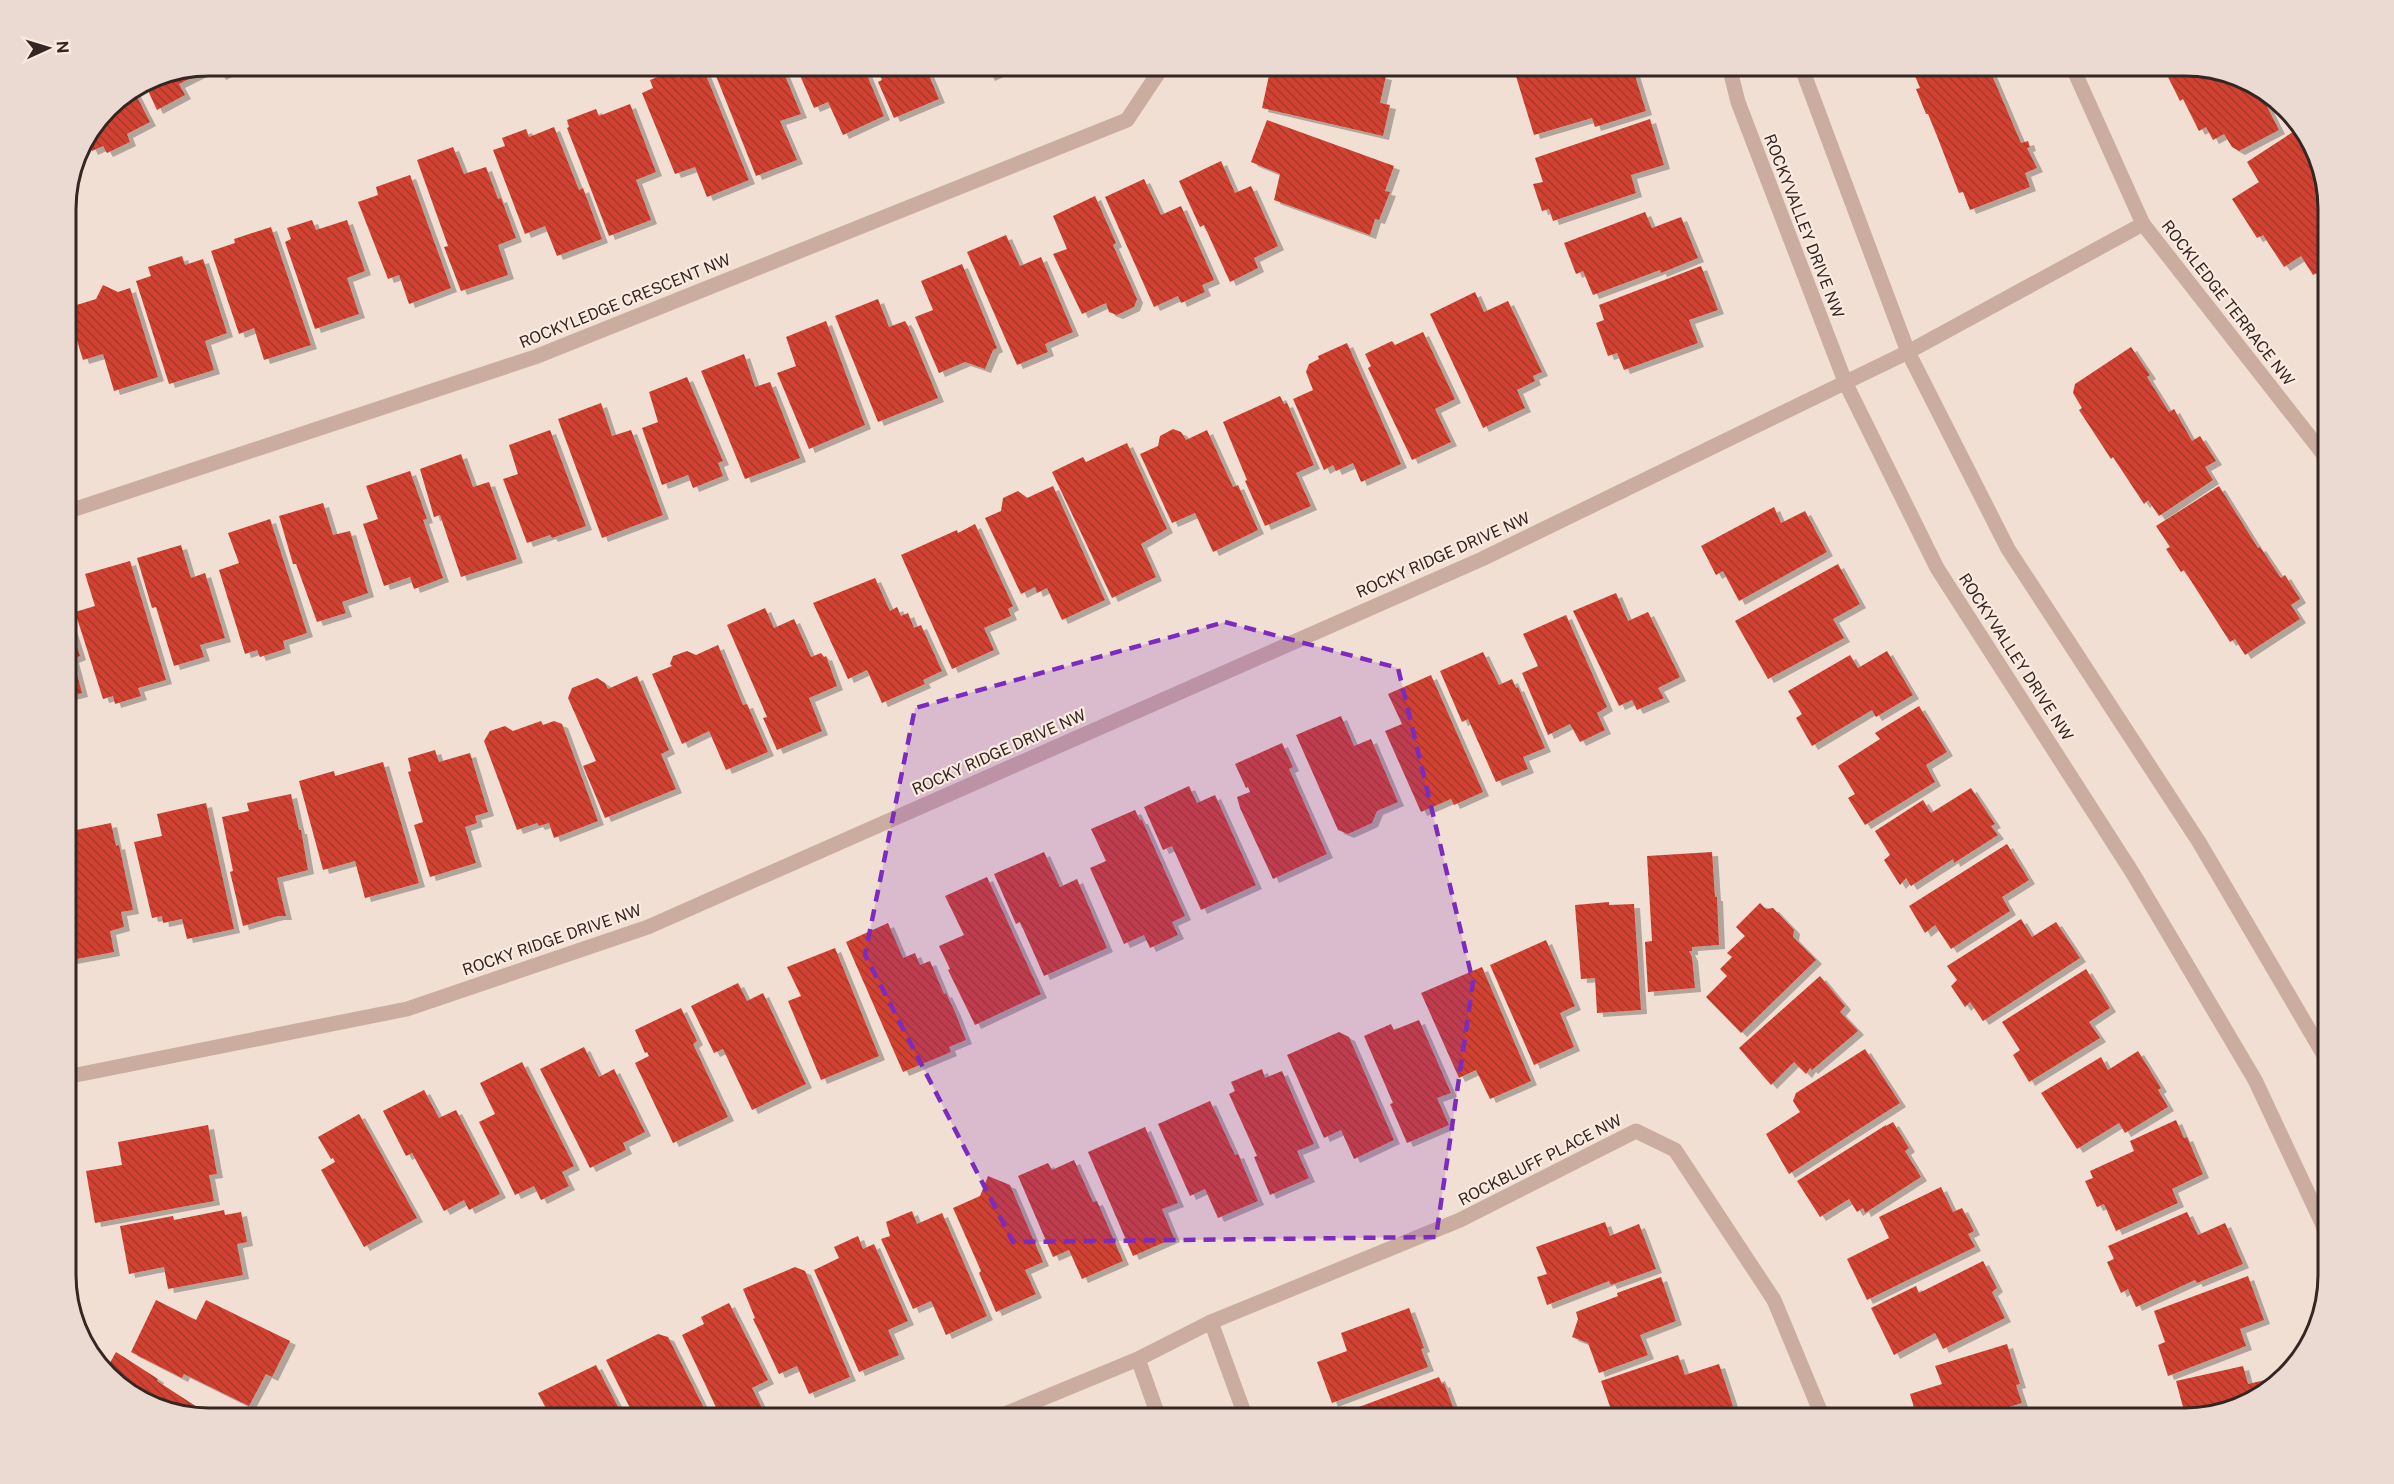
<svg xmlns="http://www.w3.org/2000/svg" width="2394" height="1484" font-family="'Public Sans',sans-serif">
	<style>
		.building { fill: url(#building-back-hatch); filter: url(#shadow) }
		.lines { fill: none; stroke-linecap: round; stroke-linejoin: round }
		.minor { stroke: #cbad9f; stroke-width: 15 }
		.tertiary { stroke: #cbad9f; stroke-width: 15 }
		.marked { fill: #7b2cbf; fill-opacity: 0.2; stroke: #7b2cbf; stroke-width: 4.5; stroke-dasharray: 12 8; stroke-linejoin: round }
		.labels { text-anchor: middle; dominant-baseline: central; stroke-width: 4.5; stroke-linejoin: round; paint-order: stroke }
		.street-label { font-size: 16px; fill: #342623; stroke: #faeae0 }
		.rim { fill: none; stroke: #342623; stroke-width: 3 }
	</style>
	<defs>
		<pattern id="building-back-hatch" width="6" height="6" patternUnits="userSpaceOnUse" patternTransform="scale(1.5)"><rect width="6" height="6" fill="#d14332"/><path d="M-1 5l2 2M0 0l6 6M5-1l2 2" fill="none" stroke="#aa382a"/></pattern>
		<filter id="shadow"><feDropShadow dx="6" dy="4" stdDeviation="0" flood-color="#0004"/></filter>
	</defs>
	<rect width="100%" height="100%" fill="#f2dfd3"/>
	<g class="building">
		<path d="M215,66h26l-21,10z"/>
		<path d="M712,66h69l20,48 -21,7 17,39 -41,16z"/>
		<path d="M796,66h61l3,5 5,-1 19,46 -41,19 -15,-33 -14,6z"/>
		<path d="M876,66h49l14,33 -45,19 -16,-36 4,-2z"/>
		<path d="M984,66h28l-23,11z"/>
		<path d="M1271,66l30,7 2,-7h39l44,10 -6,27 10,2 -7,31 -121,-28z"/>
		<path d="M1539,66h55l2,6 19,-6h17l14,45 -51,16 -3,-9 -58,17 -19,-62z"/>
		<path d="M1911,66h77l33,77 7,-2 2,6 -3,1 10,20 -12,5 5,14 -60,23 -7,-18 -4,1 -22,-57 -9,-22h-2l-10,-25 4,-1z"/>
		<path d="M2159,66h25l72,19 23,45 -40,21 -7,-4 -8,-13 -11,6 -7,-13 -7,4 -16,-32 -3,2 -16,-32 -2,1z"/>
		<path d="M201,68l2,4 -24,12 6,11 -28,15 -12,-26 10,-7z"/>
		<path d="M703,68l46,112 -42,17 -12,-30 -20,7 -33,-81 11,-5 -3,-8 25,-10 3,8z"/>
		<path d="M134,91l16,31 -23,12 3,8 -23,11 -4,-7 -11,5 -5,-11 21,-32z"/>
		<path d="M630,104l26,68 -20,8 15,40 -42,16 -42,-108 2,-1 -2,-7 29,-11 3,7z"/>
		<path d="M1650,119l14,46 -33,10 5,18 -83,28 -4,-12 -7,2 -9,-27 10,-2 -8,-24z"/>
		<path d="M1267,120l127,46 -9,25 5,1 -11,28 -4,-1 -5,16 -96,-35 6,-26 -29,-12z"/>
		<path d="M554,127l25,63 4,-2 19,51 -45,17 -12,-30 -20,8 -32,-84 12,-4 -3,-8 24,-9 3,8z"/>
		<path d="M2299,128l10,10 19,63v65l-15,9 -12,-19 -17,11 -21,-32 -6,3 -25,-39 27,-17 -12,-20z"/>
		<path d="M453,147l11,27 22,-7 12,32 3,-1 15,40 -18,7 10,30 -47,16 -17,-44 4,-1 -31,-86z"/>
		<path d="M1221,161l14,32 16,-7 27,60 -24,12 4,10 -28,14 -26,-57 -4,2 -21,-46z"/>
		<path d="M410,175l41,113 -42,16 -10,-29 -11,4 -30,-77 20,-7 -2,-8z"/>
		<path d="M1144,179l17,36 20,-9 33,74 -12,5 3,7 -24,11 -3,-7 -24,11 -49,-110z"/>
		<path d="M1095,196l21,47 -3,2 24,54 -3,8 -17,8 -8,-3 -3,-9 -24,11 -29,-60 14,-5 -14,-33z"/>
		<path d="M1645,212l7,16 29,-11 17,41 -37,15 -1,-3 -67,25 -10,-24 -7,3 -12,-31z"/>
		<path d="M312,220l4,10 31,-10 18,51 -18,7 12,36 -44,15 -30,-87 6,-3 -4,-11z"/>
		<path d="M271,227l40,118 -47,15 -10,-32 -15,6 -28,-83 24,-8 -1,-4z"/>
		<path d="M1006,235l14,31 21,-9 32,75 -28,12 3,8 -31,13 -50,-113z"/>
		<path d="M182,256l3,9 18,-6 24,74 -22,8 9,29 -45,14 -33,-103 15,-5 -3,-9z"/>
		<path d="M962,264l35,84 -4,2 -8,19 -20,-7 -26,11 -24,-56 18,-7 -12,-29z"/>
		<path d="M1701,266l17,44 -29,10 9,23 -74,27 -7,-17 -9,3 -12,-33 8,-3 -5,-15z"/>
		<path d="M103,285l15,7 12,-4 28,89 -44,14 -11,-37 -20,6 -16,-52 29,-9z"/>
		<path d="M1475,292l9,20 24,-11 34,71 -9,4 2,5 -18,9 8,18 -42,20 -53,-114z"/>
		<path d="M878,299l11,28 16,-6 3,5 30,72 -60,24 -43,-106z"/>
		<path d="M826,321l39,104 -56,24 -32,-76 19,-7 -10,-29z"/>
		<path d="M1423,332l32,67 -20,10 16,33 -39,18 -44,-92 3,-2 -6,-12 27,-13 3,4z"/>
		<path d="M1347,343l54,121 -40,18 -8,-19 -17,8 -3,-6 -9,5 -31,-71 20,-9 -7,-18 3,-8 10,-5 -1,-3z"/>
		<path d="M2131,347l19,28 -3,2 22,35 5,-3 18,32 8,-5 16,25 -11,6 8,13 -54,36 -11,-16 -4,4 -31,-47 -2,2 -32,-49 3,-2 -9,-15 2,-9z"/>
		<path d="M744,354l11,33 15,-5 30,76 -55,21 -44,-108z"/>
		<path d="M687,377l36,84 -5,2 5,13 -30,12 -5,-13 -26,10 -20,-57 16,-6 -9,-30z"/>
		<path d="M1280,396l4,8 3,-1 27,62 -18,8 15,33 -46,20 -20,-45 2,-1 -24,-58z"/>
		<path d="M601,403l11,33 19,-6 32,85 -61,23 -44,-119z"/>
		<path d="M1173,429l8,3 5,8 21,-10 26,57 5,-2 20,45 -45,22 -18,-39 -23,10 -32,-69 18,-8 2,-10z"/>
		<path d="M550,430l36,96 -34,12 -2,-3 -23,8 -24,-64 15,-5 -9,-29z"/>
		<path d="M1127,443l40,86 -26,15 15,33 -44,21 -60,-126 31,-15 3,5z"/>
		<path d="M461,454l12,33 16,-5 28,77 -56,18 -21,-62 -6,2 -14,-48z"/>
		<path d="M410,471l17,48 -4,1 20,58 -29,11 -4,-12 -26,9 -21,-62 15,-5 -12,-33z"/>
		<path d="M1053,486l52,114 -43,20 -15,-32 -10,5 -2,-6 -14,7 -36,-76 16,-7 2,-13 15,-7 9,7z"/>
		<path d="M2219,486l39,62 2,-1 21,31 4,-3 15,24 -9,6 9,14 -55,36 -10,-16 -5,3 -46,-72 -3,2 -15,-23 4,-2 -14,-21z"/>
		<path d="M323,503l10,32 17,-4 18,62 -26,9 4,11 -29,9 -21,-58h-3l-14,-48z"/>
		<path d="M1774,507l7,16 24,-12 22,41 -88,49 -16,-30 -7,4 -15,-29z"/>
		<path d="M270,519l37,114 -24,8 2,8 -25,8 -3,-7 -12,4 -26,-84 20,-7 -11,-30z"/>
		<path d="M975,524l38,82 -5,3 3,7 -27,12 10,22 -42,19 -51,-114 56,-25 1,3z"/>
		<path d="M181,545l10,33 14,-5 20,65 -25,7 4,12 -30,9 -18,-59 -4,1 -15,-50z"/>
		<path d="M130,561l36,119 -28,8 3,8 -26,8 -2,-8 -10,3 -28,-87 20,-6 -10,-32z"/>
		<path d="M1838,564l22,40 -27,15 11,19 -76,41 -33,-58z"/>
		<path d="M875,578l15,33 7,-4 4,9 7,-3 6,15 7,-3 21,46 -19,9 2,4 -43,19 -15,-33 -19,9 -35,-76z"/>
		<path d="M1616,593l12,28 20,-9 32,65 -22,11 6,10 -27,12 -5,-10 -13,6 -46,-95z"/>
		<path d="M765,608l9,20 20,-9 17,38 10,-4 3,4 2,-1 11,30 -28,12 13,33 -45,19 -14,-32 4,-1 -40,-92z"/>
		<path d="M1566,615l41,92 -10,6 8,17 -25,12 -10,-18 -22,11 -26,-62 16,-7 -15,-32z"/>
		<path d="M69,621l11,35 -7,3 9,34 -16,4v-75z"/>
		<path d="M718,645l25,60 4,-1 21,48 -42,18 -17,-39 -27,13 -30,-70 20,-8 -2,-2 3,-8 14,-5 9,4z"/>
		<path d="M1887,651l26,44 -37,22 -4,-7 -60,36 -16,-28 6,-4 -14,-23 62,-36 8,13z"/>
		<path d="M1483,652l16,33 13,-6 4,9 2,-1 27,61 -22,9 5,12 -32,13 -28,-63 -6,3 -22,-51z"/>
		<path d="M1431,675l52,117 -29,13 -3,-6 -30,13 -36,-81 17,-7 -14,-30z"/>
		<path d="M637,676l32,74 -8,4 15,35 -71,29 -22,-52 13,-5 -28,-63 4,-10 25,-10 8,5 3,6z"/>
		<path d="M1919,706l28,46 -21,13 9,17 -70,43 -17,-27 7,-4 -17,-28 42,-27 -5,-6z"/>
		<path d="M1341,716l13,30 17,-7 27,63 -21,9 -5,12 -24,11 -10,-4 -42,-95z"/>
		<path d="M541,721l2,4 11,-4 8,3 36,97 -44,17 -5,-15 -10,3 -2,-3 -20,7 -33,-89 6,-10 15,-5 8,5z"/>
		<path d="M1282,743l11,24 -4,2 38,85 -54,25 -33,-71 -3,-11 13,-5 -2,-5 -2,1 -11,-24z"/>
		<path d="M435,750l4,12 31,-9 18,59 -13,4 2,7 -12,4 11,36 -46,14 -16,-52 9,-3 -15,-50 3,-1 -3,-13z"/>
		<path d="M383,762l36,121 -54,15 -10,-37 -32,9 -24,-89 35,-10 1,5z"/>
		<path d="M1189,786l8,17 18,-8 41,90 -55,25 -29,-64 -9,4 -19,-43z"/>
		<path d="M1971,788l24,36 -4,2 7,9 -44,28 -1,-4 -42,27 -5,-8 -6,7 -16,-25 6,-5 -15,-24 48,-31 8,13z"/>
		<path d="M291,794l8,36h2l7,40 -31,8 9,38h-8l-35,10 -13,-54 3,-1 -11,-54 27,-6 -2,-8z"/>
		<path d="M206,803l28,126 -47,10 -5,-20 -19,4 -1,-7 -10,2 -18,-76 28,-6 -5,-22z"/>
		<path d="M1135,810l5,10h2l43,96 -13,6 6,13 -28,13 -6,-13 -20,9 -34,-76 16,-7 -15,-32z"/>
		<path d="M111,823l5,23 3,-1 14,65 -12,2 3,15 -14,4 4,21 -48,9v-129z"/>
		<path d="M2007,844l22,36 -27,17 8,14 -59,38 -16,-24 -10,8 -16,-27z"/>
		<path d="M1044,852l16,35 17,-8 30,69 -63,28 -24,-54 -4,2 -22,-50z"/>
		<path d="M1712,852l3,45h2l2,48 -27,2v4h-3l3,6 3,31 -47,4 -3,-50 7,-1 -5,-85z"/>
		<path d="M987,877l54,117 -66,31 -27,-55 2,-1 -11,-23 25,-11 -19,-39z"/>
		<path d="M1609,902v3l25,-1 7,106 -44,3 -2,-35 -14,1 -6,-74z"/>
		<path d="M1760,903l6,6 7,-1 21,22 -1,7 23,23 -75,73 -35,-36 21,-21 -7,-7 12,-12 -5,-4 18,-17 -9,-9z"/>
		<path d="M2021,919l11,18 24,-15 24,36 -97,63 -13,-19 -5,5 -14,-21 6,-6 -10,-14z"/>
		<path d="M888,923l15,35 12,-5 5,12 10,-4 14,33 2,-1 9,19 11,28 -17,7 2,5 -48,20 -57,-130z"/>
		<path d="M1546,940l29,66 -15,7 14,34 -40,18 -44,-100z"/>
		<path d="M835,948l44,108 -58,24 -33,-79 13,-5 -14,-29z"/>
		<path d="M1482,967l49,114 -41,18 -14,-29 -17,8 -38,-85z"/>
		<path d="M2086,969l24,39 -21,14 11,16 -71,44 -16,-27 7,-5 -18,-28z"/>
		<path d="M1820,976l25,30 -5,6 18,19 -46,39 -2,-2 -4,6 -12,-12 -23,23 -32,-37z"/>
		<path d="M738,983l9,18 16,-8 43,91 -54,26 -29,-61 -9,4 -23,-47z"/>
		<path d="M681,1008l16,33 -4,3 35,73 -55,26 -38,-80 14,-7 -2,-4 -2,1 -10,-23z"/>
		<path d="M1419,1020l32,73 -14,5 12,27 -42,18 -17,-39 3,-1 -29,-67 27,-12 3,6z"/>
		<path d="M1339,1032l10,5 45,103 -40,19 -13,-29 -17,8 -37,-83z"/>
		<path d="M584,1047l15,30 15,-8 31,63 -22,11 3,7 -36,18 -50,-99z"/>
		<path d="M1865,1049l35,54 -111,71 -23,-40 34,-22 -7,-11 3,-8z"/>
		<path d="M2138,1051l23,37 -3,2 10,17 -43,26 -6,-10 -42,26 -36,-56 60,-36 7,13z"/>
		<path d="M522,1062l52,104 -12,6 7,14 -28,14 -7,-14 -19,9 -36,-73 16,-8 -15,-31z"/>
		<path d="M1262,1069l3,9 17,-7 32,73 -17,7 12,27 -39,17 -16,-38 3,-1 -28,-62 6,-3 -4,-9z"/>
		<path d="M424,1090l15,28 17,-8 44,84 -31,16 -5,-10 -20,11 -32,-58 -6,3 -23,-45z"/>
		<path d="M1210,1101l25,54 3,-1 20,47 -40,17 -13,-29 -15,7 -32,-72z"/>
		<path d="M359,1114l58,104 -53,29 -43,-77 14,-8 -2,-4 -2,1 -13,-22z"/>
		<path d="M2176,1120l8,18 3,-1 16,37 -31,15 6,14 -62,28 -12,-27 -7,3 -12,-26 8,-3 -3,-7 44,-20 -4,-10z"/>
		<path d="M1893,1122l16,26 -4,3 16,26 -56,36 -2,-5 -6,4 -8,-13 -29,18 -23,-36 89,-56v1z"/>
		<path d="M208,1125l9,49 -8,1 5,26 -119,22 -9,-52 36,-6 -4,-23z"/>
		<path d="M1145,1127l33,76 -16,6 12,29 -41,18 -45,-104z"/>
		<path d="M1074,1160l19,42 4,-1 26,60 -41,18 -13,-29 -16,7 -35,-81 30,-13 4,7z"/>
		<path d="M988,1176l22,9 33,77 -18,8 11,24 -40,18 -17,-39 2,-2 -28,-63 27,-12z"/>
		<path d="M1941,1187l12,25 9,-4 12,23 -6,3 7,13 -108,53 -20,-41 42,-21 -10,-21z"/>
		<path d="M224,1210l1,5 16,-3 6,30 -10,2 6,31 -75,14 -4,-22 -35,7 -9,-48 53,-10 1,4z"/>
		<path d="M912,1211l5,13 25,-11 45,103 -41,19 -15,-34 -18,8 -32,-70 9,-3 -4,-14z"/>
		<path d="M2187,1212l11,23 27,-12 18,41 -46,19 -2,-3 -59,27 -8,-18 -7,4 -14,-31 7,-3 -6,-13z"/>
		<path d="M1605,1222l5,14 29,-12 17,45 -45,16 -2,-4 -62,24 -10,-28 10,-3 -11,-27z"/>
		<path d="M858,1236l5,13 11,-5 34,77 -20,9 11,25 -40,17 -45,-102 25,-12 -5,-11z"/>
		<path d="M1983,1261l14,27 -5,4 13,26 -62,31 -8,-16 -41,22 -23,-47 45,-22 3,7z"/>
		<path d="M795,1267l10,4 45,106 -41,17 -12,-28 -18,8 -20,-43 -6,-12 2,-1 -12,-29z"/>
		<path d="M2248,1276l16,44 -24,9 6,17 -78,30 -10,-31 7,-3 -11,-31z"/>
		<path d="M1661,1277l15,44 -36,14 8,20 -49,18 -11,-30 -16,-6 6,-18 -2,-7 42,-16 -1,-3z"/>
		<path d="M156,1300l40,20 10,-20 84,41 -18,36 -6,-3 -17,32 -65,-32 -2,4 -51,-26z"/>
		<path d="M729,1303l39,77 -16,8 14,28 -4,2h-41l-39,-83 22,-11 -3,-7z"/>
		<path d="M1409,1308l15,40 -3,1 7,18 -96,36 -15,-41 30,-11 -6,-18z"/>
		<path d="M658,1334l10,3 41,81h-74l-29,-58z"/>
		<path d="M2007,1344l13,40 -4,1 6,18 -49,15h-56l-7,-24 32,-10 -7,-18z"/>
		<path d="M116,1352l42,27 -1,2 57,37 -76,-19 -31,-31z"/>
		<path d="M1678,1355l7,20 34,-11 14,42 -36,12h-14l-1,-3 -8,3h-60l-13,-37z"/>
		<path d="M596,1365l28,53h-73l-13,-25z"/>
		<path d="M2243,1366l5,18 30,-7 -22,22 -70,19 -10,-37z"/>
		<path d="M1439,1377l3,7 2,-1 12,32 -3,1 1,2h-118l-1,-2z"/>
	</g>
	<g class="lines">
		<g class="minor">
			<path d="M2072,66l71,158 185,236"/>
			<path d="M66,512l469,-155 592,-237 36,-54"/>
			<path d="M66,1077l341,-68 241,-82 834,-368 426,-207 235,-128"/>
			<path d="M1211,1322l35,96"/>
			<path d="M1138,1359l21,59"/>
			<path d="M995,1418l143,-59 73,-37 249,-102 176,-89 39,19 99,150 49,118"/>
		</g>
		<g class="tertiary">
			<path d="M1729,66l9,36 108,282 91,184 195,304 123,208 67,143 6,18"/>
			<path d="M1801,66l107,286 100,197 191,293 129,220"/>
		</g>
	</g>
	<path class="marked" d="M1225,622l173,46 75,314 -37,255 -423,5 -148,-287 50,-247z"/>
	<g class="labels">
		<g class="street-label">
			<text transform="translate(1804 226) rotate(69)">ROCKYVALLEY DRIVE NW</text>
			<text transform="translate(625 301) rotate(-22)">ROCKYLEDGE CRESCENT NW</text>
			<text transform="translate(2228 303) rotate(52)">ROCKLEDGE TERRACE NW</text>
			<text transform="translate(1443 555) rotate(-24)">ROCKY RIDGE DRIVE NW</text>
			<text transform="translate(2016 657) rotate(57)">ROCKYVALLEY DRIVE NW</text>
			<text transform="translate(999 752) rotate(-24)">ROCKY RIDGE DRIVE NW</text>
			<text transform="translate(552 940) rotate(-19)">ROCKY RIDGE DRIVE NW</text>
			<text transform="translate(1540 1160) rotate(-27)">ROCKBLUFF PLACE NW</text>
		</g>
	</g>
	<path d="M0 0H2394V1484H0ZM209 76H2185A133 133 0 0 1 2318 209V1275A133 133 0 0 1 2185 1408H209A133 133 0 0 1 76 1275V209A133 133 0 0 1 209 76Z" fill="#eadad1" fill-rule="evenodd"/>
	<path class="rim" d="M209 76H2185A133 133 0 0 1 2318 209V1275A133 133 0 0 1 2185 1408H209A133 133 0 0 1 76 1275V209A133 133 0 0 1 209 76Z"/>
	<g transform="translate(48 48) rotate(86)" stroke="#faeae0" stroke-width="4.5" paint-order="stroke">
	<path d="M0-4.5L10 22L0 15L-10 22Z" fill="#342623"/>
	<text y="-9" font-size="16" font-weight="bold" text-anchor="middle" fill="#342623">N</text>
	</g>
</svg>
